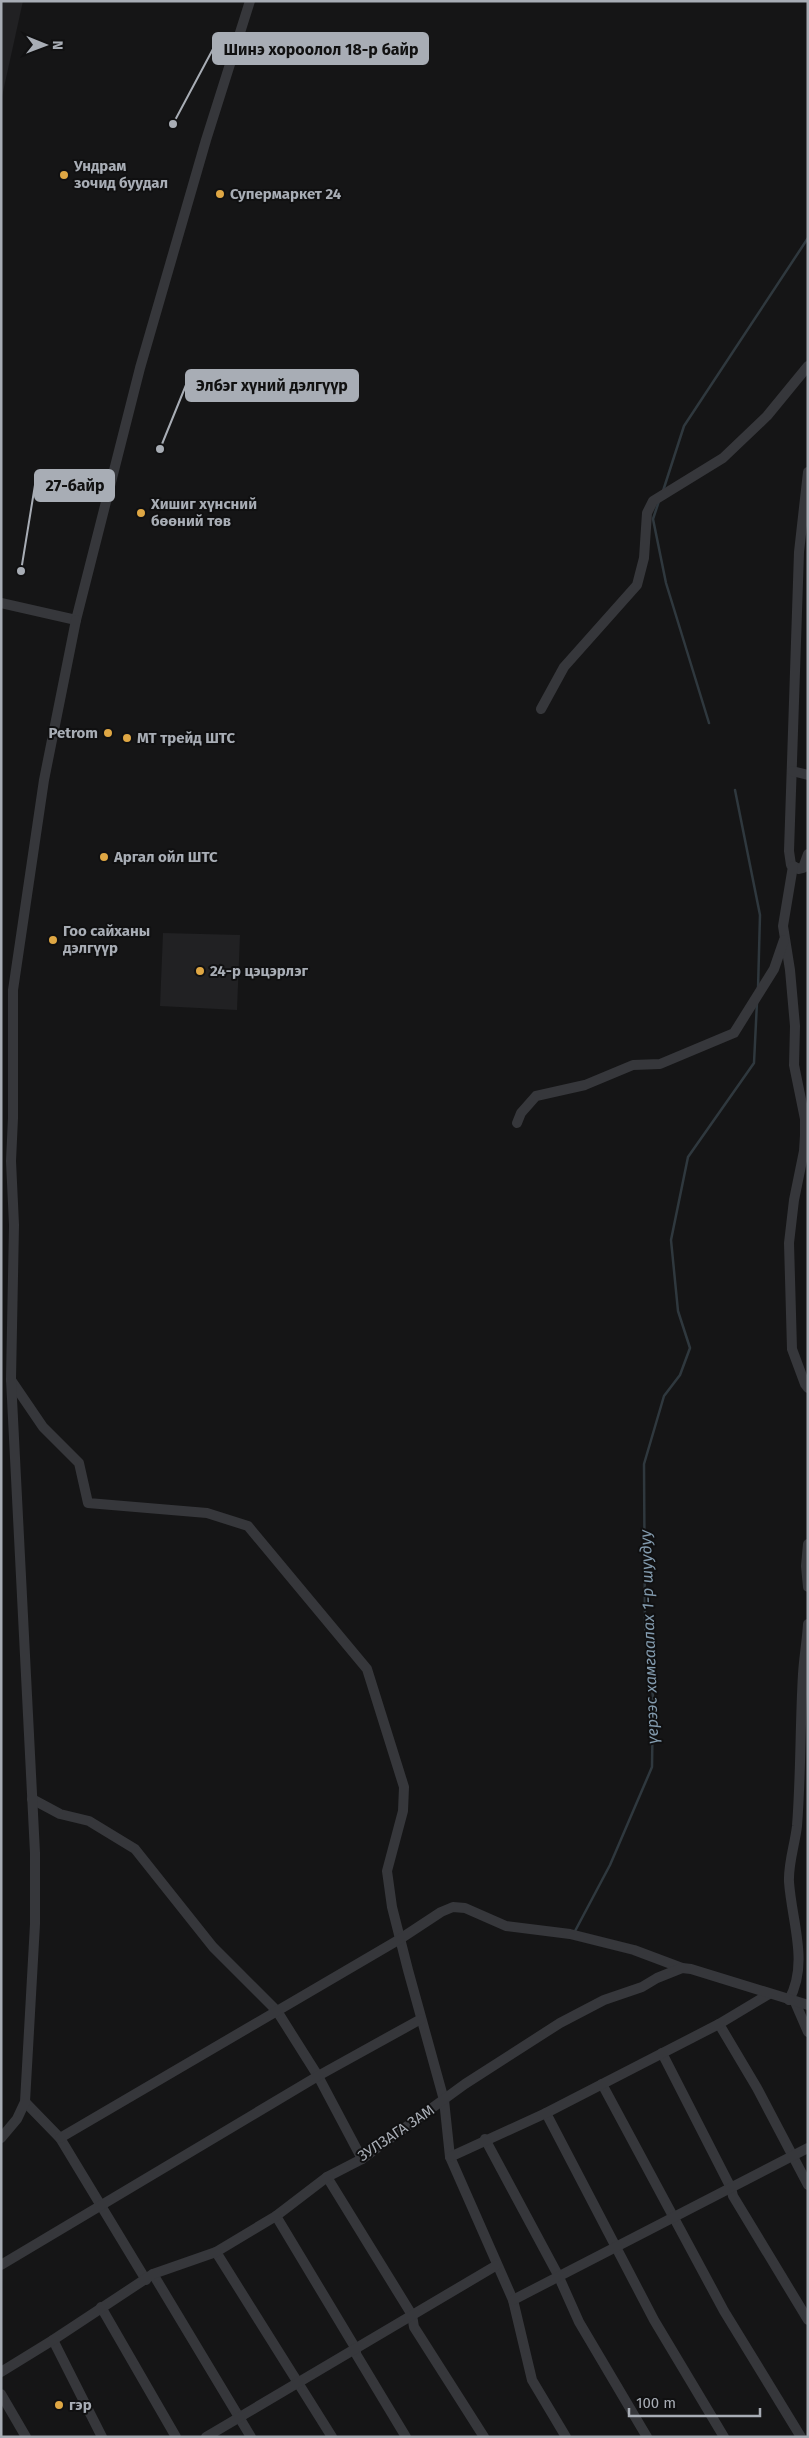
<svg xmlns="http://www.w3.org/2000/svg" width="809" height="2438" font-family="'Fira Sans',sans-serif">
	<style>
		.built { fill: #212123 }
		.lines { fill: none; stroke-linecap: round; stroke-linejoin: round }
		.stream { stroke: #2f383e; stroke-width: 2.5 }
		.minor { stroke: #36373b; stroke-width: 10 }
		.poi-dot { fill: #dfa744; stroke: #101011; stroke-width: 2 }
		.labels { text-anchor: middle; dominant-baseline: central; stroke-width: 4; stroke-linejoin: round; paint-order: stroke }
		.poi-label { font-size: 15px; font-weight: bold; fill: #a8adb5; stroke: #101011; text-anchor: start }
		.street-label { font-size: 15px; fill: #a8adb5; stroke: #101011 }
		.water-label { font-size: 16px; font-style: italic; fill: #829aad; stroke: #101011 }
		.leader { fill: none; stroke: #a8adb5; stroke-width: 2 }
		.callout-dot { fill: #a8adb5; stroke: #101011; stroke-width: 2 }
		.callout { fill: #a8adb5; stroke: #a8adb5; stroke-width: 2 }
		.callout-label { font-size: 16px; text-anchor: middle; font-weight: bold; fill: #111 }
	</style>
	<rect width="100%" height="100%" fill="#151516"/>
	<g class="built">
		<path d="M1,1h22l-22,100z"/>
		<path d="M163,933l77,2 -3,75 -77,-4z"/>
	</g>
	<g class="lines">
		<g class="stream">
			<path d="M663,491l21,-65 124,-188"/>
			<path d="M659,501l-6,18 13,64 43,140"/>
			<path d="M735,790l25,125 -2,74"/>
			<path d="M574,1933l36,-68 42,-98 1,-70 -8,-70 -1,-163 20,-68 16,-21 10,-27 -12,-37 -7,-71 17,-83 66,-94 3,-61"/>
		</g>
		<g class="minor">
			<path d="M808,472l-9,80 -10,299 2,14 8,4 4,-1 5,-14"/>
			<path d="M1,603l75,17 64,-252 66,-228 44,-139"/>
			<path d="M541,709l23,-42 73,-82 7,-27 3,-45 6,-12 70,-43 44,-42 41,-50"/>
			<path d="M792,771l16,4"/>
			<path d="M793,866l-10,60 7,44 5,56 -1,39 11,54v16l-1,16 -10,49 -5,43 3,106 13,35 3,4"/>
			<path d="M517,1123l4,-10 15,-17 49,-11 48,-20 27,-1 74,-31 40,-64 10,-29"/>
			<path d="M11,1380l32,47 36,36 9,40 119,10 41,13 119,143 37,118 -1,24 -16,60 5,36 16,63 36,130 6,57 63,143 19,80 34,57"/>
			<path d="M808,1544l-2,22 2,21"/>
			<path d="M32,1799l28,15 29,7 46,28 78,98 64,64 41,65 44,83"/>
			<path d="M789,2000c20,-37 3,-77 0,-118 -1,-18 6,-38 8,-56 4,-51 3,-102 6,-152 1,-17 4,-33 5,-50"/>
			<path d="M795,2002l13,30"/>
			<path d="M719,2024l38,64 51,97"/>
			<path d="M662,2053l69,135 2,8 75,124"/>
			<path d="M602,2084l122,227 77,126"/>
			<path d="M25,2102l35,36 86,142"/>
			<path d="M546,2113l108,207 70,117"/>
			<path d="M1,2138l16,-19 8,-17 10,-178v-71l-24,-474 3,-154 -3,-64 2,-43v-128l31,-210 32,-160"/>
			<path d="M60,2138l340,-199 41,-27 12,-5 12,1 41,18 64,8 64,16 48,18"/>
			<path d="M485,2139l73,136 21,47 68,115"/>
			<path d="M450,2157l96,-44 173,-89 50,-30"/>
			<path d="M327,2177l85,138 2,12 70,110"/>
			<path d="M276,2216l80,133v5l50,83"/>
			<path d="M216,2252l116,185"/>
			<path d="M1,2265l317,-189 103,-57"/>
			<path d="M153,2274l98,163"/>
			<path d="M513,2300l295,-152"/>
			<path d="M101,2307l75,130"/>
			<path d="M53,2340l49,97"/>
			<path d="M1,2372l52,-32 100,-66 63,-22 60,-36 51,-39 35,-18 103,-75 95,-61 44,-23 38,-13 15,-9 25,-10 9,1 117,36"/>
			<path d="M1,2394l25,43"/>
			<path d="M206,2437l291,-172"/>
		</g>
	</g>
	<g class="poi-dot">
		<circle cx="64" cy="175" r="5"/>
		<circle cx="220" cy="194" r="5"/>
		<circle cx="141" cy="513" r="5"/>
		<circle cx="108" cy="733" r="5"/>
		<circle cx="127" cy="738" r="5"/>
		<circle cx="104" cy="857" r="5"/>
		<circle cx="53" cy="940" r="5"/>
		<circle cx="200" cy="971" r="5"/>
		<circle cx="59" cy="2405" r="5"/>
	</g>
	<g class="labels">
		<g class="poi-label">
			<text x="74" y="166">Ундрам<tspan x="74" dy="17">зочид буудал</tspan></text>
			<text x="230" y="194">Супермаркет 24</text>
			<text x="151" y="504">Хишиг хүнсний<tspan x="151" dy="17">бөөний төв</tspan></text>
			<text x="98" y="733" text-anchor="end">Petrom</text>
			<text x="137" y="738">МТ трейд ШТС</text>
			<text x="114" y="857">Аргал ойл ШТС</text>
			<text x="63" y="931">Гоо сайханы<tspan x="63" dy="17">дэлгүүр</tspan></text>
			<text x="210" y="971">24-р цэцэрлэг</text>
			<text x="69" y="2405">гэр</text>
		</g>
		<g class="street-label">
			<text transform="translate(396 2133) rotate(-34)">ЗУЛЗАГА ЗАМ</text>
		</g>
		<g class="water-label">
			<text transform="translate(649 1637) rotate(-92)">үерээс хамгаалах 1-р шуудуу</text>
		</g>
	</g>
	<path class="leader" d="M173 124L213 49M160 449L186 385M21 571L35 485"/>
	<g class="callout-dot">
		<circle cx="173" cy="124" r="5"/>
		<circle cx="160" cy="449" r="5"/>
		<circle cx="21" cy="571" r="5"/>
	</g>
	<g class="callout">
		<rect x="213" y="33" width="215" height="31" rx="5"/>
		<rect x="186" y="370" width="172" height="31" rx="5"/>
		<rect x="35" y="470" width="79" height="31" rx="5"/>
	</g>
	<g class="callout-label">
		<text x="321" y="55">Шинэ хороолол 18-р байр</text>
		<text x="272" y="391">Элбэг хүний дэлгүүр</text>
		<text x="75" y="491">27-байр</text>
	</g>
	<rect width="809" height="2438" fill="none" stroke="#a8adb5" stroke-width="5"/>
	<g transform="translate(45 45) rotate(91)" stroke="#101011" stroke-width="4" paint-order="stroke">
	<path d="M0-4L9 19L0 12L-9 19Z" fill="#a8adb5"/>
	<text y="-8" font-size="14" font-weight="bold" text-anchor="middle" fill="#a8adb5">N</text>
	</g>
	<path d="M629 2408v8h131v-8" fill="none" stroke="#a8adb5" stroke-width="2.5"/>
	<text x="636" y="2408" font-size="15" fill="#a8adb5" stroke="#101011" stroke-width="4" paint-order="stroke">100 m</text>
</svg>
